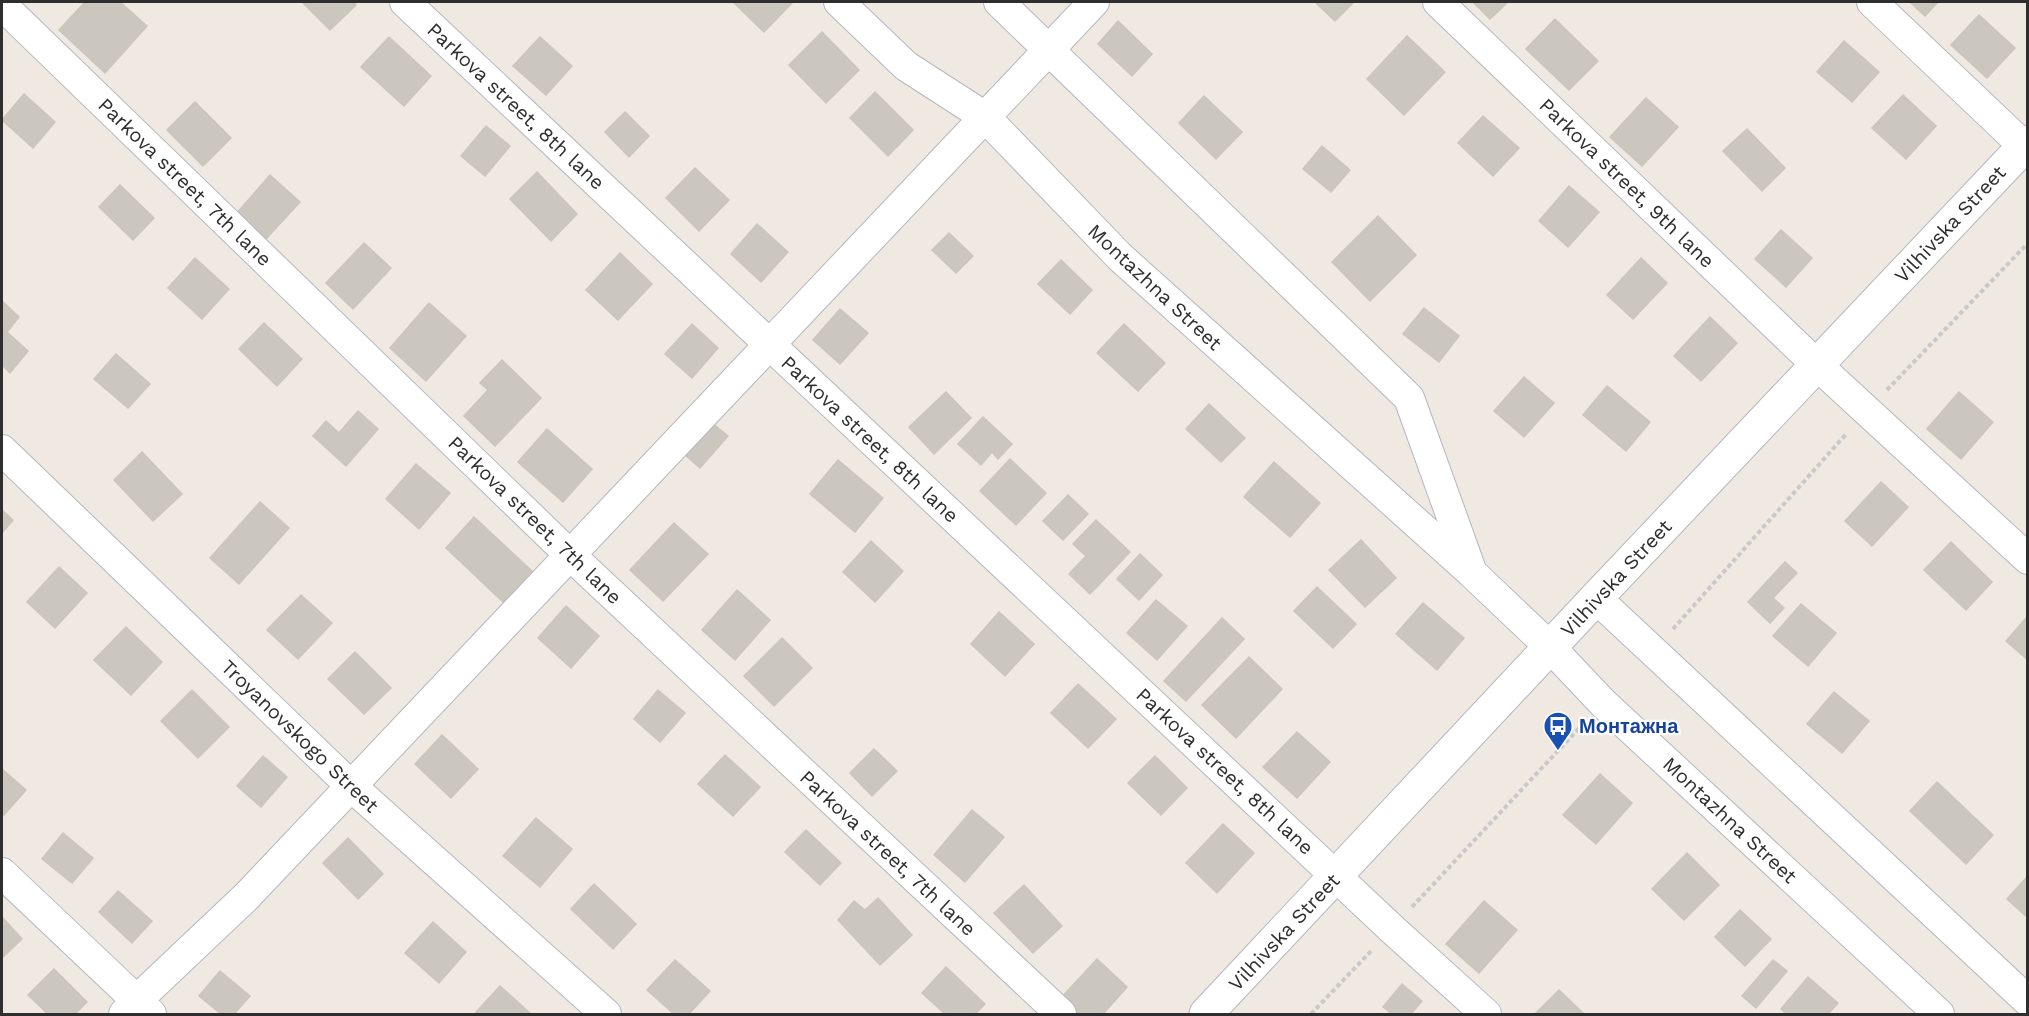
<svg xmlns="http://www.w3.org/2000/svg" width="2029" height="1016" font-family="'Work Sans',sans-serif">
	<style>
		.building { fill: #cbc7bf; stroke: #cbc5ba; stroke-width: 1.5 }
		.lines { fill: none; stroke-linecap: round; stroke-linejoin: round }
		.minor-casing { stroke: #b4b7c1; stroke-width: 32 }
		.tertiary-casing { stroke: #b4b7c1; stroke-width: 35 }
		.path { stroke: #c9c9c9; stroke-width: 4; stroke-dasharray: 4.5 3; stroke-linecap: butt }
		.minor { stroke: #fff; stroke-width: 30 }
		.tertiary { stroke: #fff; stroke-width: 33 }
		.labels { text-anchor: middle; dominant-baseline: central; stroke-width: 4.5; stroke-linejoin: round; paint-order: stroke }
		.street-label { font-size: 20px; fill: #2e2e2e; stroke: #fff }
		.transit-label { font-size: 20px; font-weight: bold; fill: #164399; stroke: #fff; text-anchor: start }
	</style>
	<rect width="100%" height="100%" fill="#efe9e1"/>
	<g class="building">
		<path d="M85,2h35l27,24 -42,47 -46,-43z"/>
		<path d="M302,2h51l3,3 -26,25z"/>
		<path d="M733,2h57l2,1 -28,29z"/>
		<path d="M1315,2h39l-19,19z"/>
		<path d="M1473,2h35l-18,17z"/>
		<path d="M1910,2h28l-13,14z"/>
		<path d="M1979,15l36,33 -28,30 -36,-33z"/>
		<path d="M1555,19l43,42 -29,29 -43,-41z"/>
		<path d="M1118,21l34,33 -20,22 -34,-32z"/>
		<path d="M822,32l37,38 -33,33 -37,-38z"/>
		<path d="M1407,36l38,36 -41,43 -37,-36z"/>
		<path d="M389,37l42,39 -27,30 -43,-39z"/>
		<path d="M540,37l32,29 -26,29 -33,-29z"/>
		<path d="M1844,41l35,31 -27,30 -35,-30z"/>
		<path d="M875,92l38,38 -25,26 -38,-38z"/>
		<path d="M24,94l31,28 -22,26 -31,-28z"/>
		<path d="M1903,95l33,31 -30,33 -34,-31z"/>
		<path d="M1204,96l38,36 -26,27 -37,-36z"/>
		<path d="M1646,98l32,29 -36,39 -32,-29z"/>
		<path d="M195,102l36,36 -28,28 -36,-36z"/>
		<path d="M625,112l24,24 -20,21 -24,-25z"/>
		<path d="M1483,116l36,32 -26,28 -35,-33z"/>
		<path d="M486,126l24,20 -25,30 -24,-20z"/>
		<path d="M1747,129l38,39 -23,23 -39,-40z"/>
		<path d="M1322,146l28,24 -19,22 -28,-23z"/>
		<path d="M695,168l34,32 -30,31 -33,-33z"/>
		<path d="M537,172l40,42 -26,27 -41,-42z"/>
		<path d="M270,175l30,27 -35,38 -29,-26z"/>
		<path d="M120,185l34,33 -21,22 -34,-33z"/>
		<path d="M1569,186l30,26 -31,35 -29,-26z"/>
		<path d="M1378,216l38,39 -46,46 -38,-39z"/>
		<path d="M757,224l31,28 -27,30 -30,-28z"/>
		<path d="M1781,230l31,28 -26,29 -31,-28z"/>
		<path d="M949,233l24,23 -17,17 -24,-23z"/>
		<path d="M364,243l27,25 -38,41 -27,-26z"/>
		<path d="M620,253l32,31 -34,36 -32,-30z"/>
		<path d="M195,258l34,31 -27,30 -34,-31z"/>
		<path d="M1641,258l26,25 -34,36 -26,-24z"/>
		<path d="M1061,260l31,30 -22,24 -32,-30z"/>
		<path d="M2,301l17,16 -12,15 21,19 -18,22 -8,-8z"/>
		<path d="M429,303l37,33 -40,45 -36,-33z"/>
		<path d="M1424,308l35,28 -20,26 -36,-28z"/>
		<path d="M840,309l28,24 -28,31 -27,-24z"/>
		<path d="M1710,317l27,26 -36,38 -27,-25z"/>
		<path d="M264,323l38,36 -25,27 -38,-37z"/>
		<path d="M692,324l26,24 -26,30 -27,-24z"/>
		<path d="M1124,324l41,39 -27,28 -41,-38z"/>
		<path d="M116,354l34,30 -22,24 -34,-29z"/>
		<path d="M502,360l39,38 -46,48 -31,-30 24,-26 -8,-7z"/>
		<path d="M1524,377l30,26 -30,34 -30,-26z"/>
		<path d="M1607,386l43,36 -24,29 -43,-36z"/>
		<path d="M946,392l25,26 -37,36 -25,-27z"/>
		<path d="M1959,392l34,30 -32,37 -34,-30z"/>
		<path d="M1209,404l36,34 -24,24 -35,-33z"/>
		<path d="M358,411l20,18 -32,37 -33,-30 13,-15 13,12z"/>
		<path d="M983,417l29,27 -14,15 -6,-7 -11,13 -23,-21z"/>
		<path d="M711,422l17,14 -28,32 -16,-14z"/>
		<path d="M547,429l45,40 -29,33 -45,-40z"/>
		<path d="M142,452l40,42 -29,27 -39,-41z"/>
		<path d="M1010,459l36,34 -30,32 -36,-34z"/>
		<path d="M838,460l45,38 -28,34 -45,-38z"/>
		<path d="M1274,462l46,41 -30,34 -46,-40z"/>
		<path d="M416,464l34,29 -31,36 -33,-30z"/>
		<path d="M1881,482l27,25 -36,39 -27,-25z"/>
		<path d="M1068,495l20,19 -25,26 -20,-19z"/>
		<path d="M260,502l29,26 -50,56 -29,-26z"/>
		<path d="M2,510l11,10 -11,13z"/>
		<path d="M474,517l58,54 -29,31 -57,-54z"/>
		<path d="M1096,520l34,32 -40,42 -21,-20 17,-18 -13,-12z"/>
		<path d="M674,523l34,31 -45,47 -33,-31z"/>
		<path d="M1361,540l35,38 -31,29 -36,-37z"/>
		<path d="M871,541l32,30 -28,31 -32,-30z"/>
		<path d="M1951,542l41,40 -26,28 -42,-40z"/>
		<path d="M1140,554l22,21 -23,25 -22,-21z"/>
		<path d="M1785,562l12,11 -24,25 11,10 -14,15 -22,-21z"/>
		<path d="M59,567l28,26 -32,35 -28,-26z"/>
		<path d="M1317,587l39,37 -23,24 -39,-37z"/>
		<path d="M737,590l33,30 -35,40 -33,-30z"/>
		<path d="M301,595l31,28 -34,36 -31,-29z"/>
		<path d="M1156,600l31,26 -30,34 -30,-27z"/>
		<path d="M1423,603l41,35 -27,32 -41,-36z"/>
		<path d="M1801,604l35,29 -28,33 -35,-30z"/>
		<path d="M566,606l33,30 -28,32 -33,-30z"/>
		<path d="M999,612l35,32 -29,32 -34,-32z"/>
		<path d="M2027,617l1,1v42l-22,-19z"/>
		<path d="M1222,618l22,21 -58,62 -22,-20z"/>
		<path d="M126,627l36,35 -31,33 -37,-35z"/>
		<path d="M782,638l30,30 -38,38 -30,-30z"/>
		<path d="M355,652l36,36 -27,26 -36,-35z"/>
		<path d="M1249,657l33,32 -46,49 -34,-33z"/>
		<path d="M1078,684l38,35 -28,29 -37,-35z"/>
		<path d="M192,690l37,37 -31,31 -37,-37z"/>
		<path d="M658,690l27,23 -25,29 -26,-23z"/>
		<path d="M1834,692l35,29 -27,32 -35,-29z"/>
		<path d="M1297,732l33,30 -33,36 -34,-31z"/>
		<path d="M442,735l36,34 -27,29 -36,-34z"/>
		<path d="M874,749l23,22 -25,25 -22,-23z"/>
		<path d="M725,755l35,32 -27,29 -35,-32z"/>
		<path d="M263,756l24,21 -26,30 -24,-21z"/>
		<path d="M1155,756l32,32 -26,27 -33,-32z"/>
		<path d="M2,769l24,21 -22,25 -2,-2z"/>
		<path d="M1600,774l32,29 -36,41 -33,-29z"/>
		<path d="M1937,782l56,53 -27,29 -56,-53z"/>
		<path d="M972,810l32,27 -39,45 -31,-27z"/>
		<path d="M536,818l36,31 -32,38 -37,-31z"/>
		<path d="M1223,824l31,29 -37,40 -31,-30z"/>
		<path d="M806,830l35,33 -21,22 -35,-33z"/>
		<path d="M63,833l30,25 -21,25 -30,-24z"/>
		<path d="M348,838l35,36 -25,25 -35,-36z"/>
		<path d="M1687,853l32,32 -35,35 -32,-31z"/>
		<path d="M2028,876v42l-21,-19z"/>
		<path d="M594,884l42,40 -23,25 -42,-40z"/>
		<path d="M1024,885l38,41 -29,27 -39,-40z"/>
		<path d="M118,891l34,30 -20,22 -33,-31z"/>
		<path d="M878,898l34,37 -32,30 -42,-45 16,-19 11,9z"/>
		<path d="M1484,901l33,29 -38,43 -33,-29z"/>
		<path d="M1740,910l31,29 -26,27 -30,-29z"/>
		<path d="M2,917l20,22 -20,19z"/>
		<path d="M433,922l33,30 -27,31 -34,-30z"/>
		<path d="M1097,959l30,28 -24,27h-24l-18,-16z"/>
		<path d="M675,960l35,31 -21,23h-15l-27,-24z"/>
		<path d="M1773,960l14,11 -31,37 -14,-12z"/>
		<path d="M946,967l39,37 -10,10h-30l-23,-21z"/>
		<path d="M54,969l33,33 -12,12h-27l-20,-19z"/>
		<path d="M220,971l30,25 -16,18h-13l-22,-18z"/>
		<path d="M1808,977l30,26 -10,11h-41l-6,-5z"/>
		<path d="M1402,984l20,17 -11,13h-19l-9,-7z"/>
		<path d="M500,986l31,28h-52l-3,-2z"/>
		<path d="M1559,990l25,24h-49z"/>
	</g>
	<g class="lines">
		<g class="minor-casing">
			<g id="minor">
				<path d="M405,2l987,927 94,85"/>
				<path d="M839,2l67,64 79,51 135,140 350,314"/>
				<path d="M999,2l410,396 63,175 79,75 52,55 336,311"/>
				<path d="M1438,2l379,363 211,194"/>
				<path d="M1872,2l156,148"/>
				<path d="M2,5l568,550 491,459"/>
				<path d="M2,450l349,336 255,228"/>
				<path d="M1596,598l432,403"/>
				<path d="M2,873l149,141"/>
				<path d="M124,1014l12,-13 110,-104 848,-895"/>
			</g>
		</g>
		<g class="tertiary-casing">
			<path id="tertiary" d="M1206,1014l390,-416 432,-456"/>
		</g>
		<g class="path">
			<path d="M1887,390l141,-147"/>
			<path d="M1673,629l174,-196"/>
			<path d="M1412,907l171,-183"/>
			<path d="M1311,1014l61,-64"/>
		</g>
		<use href="#minor" class="minor"/>
		<use href="#tertiary" class="tertiary"/>
	</g>
	<defs>
		<g id="bus-pin" transform="scale(1.5)"><path d="M0 17L-7.5 6A9.5 9.5 0 1 1 7.5 6Z" fill="#1a4fb4" stroke="#fff"/><path d="M-5-6H5V4H4V6H2V4H-2V6H-4V4H-5ZM-3.5-4V0h7V-4ZM-3.5 1.2v1.5H-2V1.2ZM2 1.2v1.5H3.5V1.2Z" fill="#fff"/></g>
	</defs>
	<g fill-rule="evenodd">
		<use href="#bus-pin" x="1558" y="726"/>
	</g>
	<g class="labels">
		<g class="street-label">
			<text transform="translate(516 106) rotate(43)">Parkova street, 8th lane</text>
			<text transform="translate(185 182) rotate(44)">Parkova street, 7th lane</text>
			<text transform="translate(1627 183) rotate(44)">Parkova street, 9th lane</text>
			<text transform="translate(1950 224) rotate(-47)">Vilhivska Street</text>
			<text transform="translate(1155 287) rotate(43)">Montazhna Street</text>
			<text transform="translate(870 439) rotate(43)">Parkova street, 8th lane</text>
			<text transform="translate(535 520) rotate(44)">Parkova street, 7th lane</text>
			<text transform="translate(1616 578) rotate(-47)">Vilhivska Street</text>
			<text transform="translate(300 736) rotate(44)">Troyanovskogo Street</text>
			<text transform="translate(1225 771) rotate(43)">Parkova street, 8th lane</text>
			<text transform="translate(1730 820) rotate(43)">Montazhna Street</text>
			<text transform="translate(888 853) rotate(43)">Parkova street, 7th lane</text>
			<text transform="translate(1284 932) rotate(-47)">Vilhivska Street</text>
		</g>
		<g class="transit-label">
			<text x="1579" y="726">Монтажна</text>
		</g>
	</g>
	<rect width="2029" height="1016" fill="none" stroke="#2e2e2e" stroke-width="6"/>
</svg>
